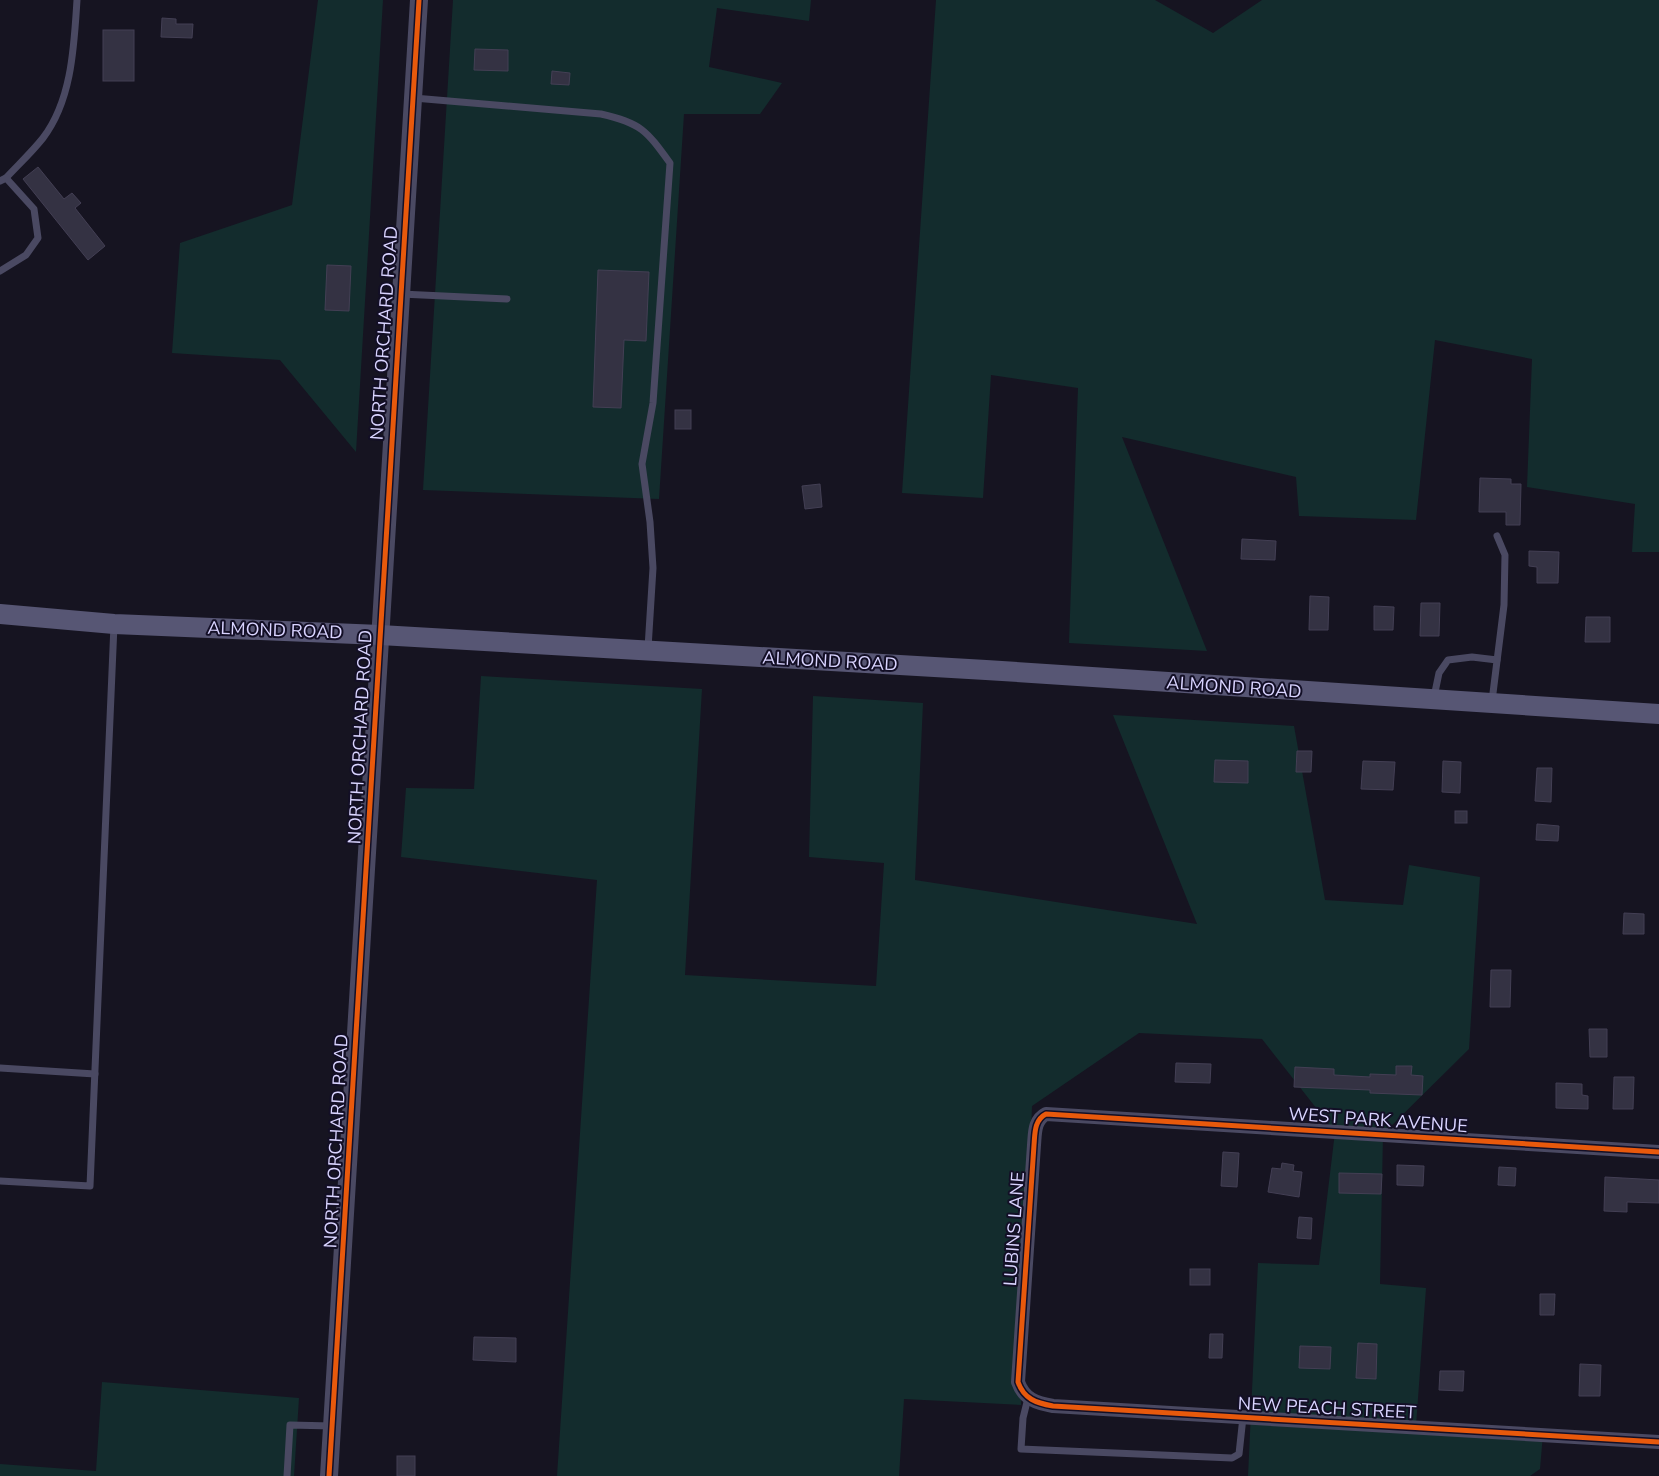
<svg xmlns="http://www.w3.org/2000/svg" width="1659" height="1476" font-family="'Nunito Sans',sans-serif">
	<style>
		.green { fill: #132c2d }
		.building { fill: #343243; stroke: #433f54 }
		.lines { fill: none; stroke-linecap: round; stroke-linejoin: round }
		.service { stroke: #4a4962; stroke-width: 7 }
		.minor { stroke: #4a4962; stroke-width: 14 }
		.tertiary { stroke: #4a4962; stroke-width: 18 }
		.secondary { stroke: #575674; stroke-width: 20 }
		.cycleway-casing { stroke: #130f26; stroke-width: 8 }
		.cycleway { stroke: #e8590c; stroke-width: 5 }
		.labels { text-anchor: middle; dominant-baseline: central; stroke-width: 4; stroke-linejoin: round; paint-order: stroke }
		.street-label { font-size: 18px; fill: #d9d4ff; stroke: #130f26 }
	</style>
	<rect width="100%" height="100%" fill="#161421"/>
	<g class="green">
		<path d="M318,0h65l-27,452 -76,-92 -108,-7 8,-110 112,-38z"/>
		<path d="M453,0h358l-2,21 -92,-13 -8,59 73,16 -22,31h-76l-25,385 -236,-9z"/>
		<path d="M936,0h219l58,33 49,-33h397v552h-27l3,-48 -108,-17 5,-128 -97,-19 -19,180 -117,-4 -3,-39 -174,-40 85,214 -138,-8 9,-255 -87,-13 -8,123 -81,-5z"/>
		<path d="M481,676l221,13 -17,286 191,11 8,-123 -75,-6 4,-161 110,7 -8,177 282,44 -84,-209 181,11 31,174 78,5 6,-40 71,12 -11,172 -86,85 -3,150 46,4 -10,138 127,8 -3,35 -10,7h-282l10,-213 61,2 16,-133 -73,-93 -123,-6 -107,73 -11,299 -117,-6 -5,77h-342l40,-596 -196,-23 5,-69 68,1z"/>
		<path d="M102,1382l197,16 -5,78h-294v-12l96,7z"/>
	</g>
	<g class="building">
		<path d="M162,18l14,1v5h17l-1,14 -31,-1z"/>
		<rect x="103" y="30" width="31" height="51"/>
		<path d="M475,49l33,1v21l-34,-1z"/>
		<path d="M552,71l18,2 -1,12 -18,-1z"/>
		<path d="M38,167l26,32 8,-6 9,10 -6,5 30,38 -17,14 -65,-81z"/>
		<path d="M327,265l24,1 -2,45 -24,-1z"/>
		<path d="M598,270l51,2 -3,69 -22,-1 -3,68 -28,-1z"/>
		<rect x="675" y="410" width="16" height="19"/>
		<path d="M1480,478l31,1v5h10l-1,41h-14v-13h-27z"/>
		<path d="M820,484l2,23 -17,2 -3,-23z"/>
		<path d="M1242,539l34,2 -1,19 -34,-1z"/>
		<path d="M1529,551l30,1 -1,31h-21v-16l-8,-1z"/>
		<path d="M1310,596l19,1 -1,33h-19z"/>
		<path d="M1421,603h19l-1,33h-19z"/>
		<path d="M1374,606l20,1 -1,23h-19z"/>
		<path d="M1586,617h24v25h-25z"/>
		<path d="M1297,751h15l-1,21h-15z"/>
		<path d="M1215,760l33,1v22l-34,-1z"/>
		<path d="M1363,761l32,1 -2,28 -32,-1z"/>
		<path d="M1443,761l18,1 -1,31 -18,-1z"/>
		<path d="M1537,768h15l-1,34 -16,-1z"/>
		<rect x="1455" y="811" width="12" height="12"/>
		<path d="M1537,824l22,2 -1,15 -22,-1z"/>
		<path d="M1624,913l20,1v20h-21z"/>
		<path d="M1491,970h20l-1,37h-20z"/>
		<path d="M1589,1029h18v28h-17z"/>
		<path d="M1176,1063l35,1 -1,19 -35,-1z"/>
		<path d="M1396,1066h16l-1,9 12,1 -1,19 -52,-2v-3l-76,-3 1,-20 39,2v6l36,2v-3l26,1z"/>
		<path d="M1614,1077h20l-1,32h-20z"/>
		<path d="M1556,1083l26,1v11l6,1v13l-32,-1z"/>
		<path d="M1223,1152l16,1 -2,34 -16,-1z"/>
		<path d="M1282,1163l12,2 -1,6 9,1 -3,25 -31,-5 4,-24 9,1z"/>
		<path d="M1397,1165l27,1 -1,20 -26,-1z"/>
		<path d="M1499,1167l17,1 -1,18 -17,-1z"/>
		<path d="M1339,1173l43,1 -1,20 -42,-1z"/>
		<path d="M1605,1177l54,3v23l-32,-1v10l-23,-1z"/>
		<path d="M1299,1217l13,1 -1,21 -14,-1z"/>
		<rect x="1190" y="1269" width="20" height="16"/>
		<path d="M1540,1294h15l-1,21h-14z"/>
		<path d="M1210,1334h13l-1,24h-13z"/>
		<path d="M474,1337l42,1v24l-43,-2z"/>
		<path d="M1358,1343l19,1 -1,35 -20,-1z"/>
		<path d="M1300,1346l31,1 -1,22 -31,-1z"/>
		<path d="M1580,1364l21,1 -1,31h-21z"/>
		<path d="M1440,1371h24l-1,20 -24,-1z"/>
		<rect x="397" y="1456" width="18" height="20"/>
	</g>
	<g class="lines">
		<g class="service">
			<path d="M414,98l187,16c40,9 45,16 69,49l-17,240 -11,61 8,58 3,46 -5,80"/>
			<path d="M6,178c12,-13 26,-26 37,-40 29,-38 31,-92 34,-138"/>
			<path d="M0,181l6,-3 28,31 4,29 -12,17 -26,16"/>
			<path d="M401,294l106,5"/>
			<path d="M1434,697l5,-24 9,-13 24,-3 25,3"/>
			<path d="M1492,701l12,-96 1,-50 -8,-19"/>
			<path d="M0,1068l95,6"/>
			<path d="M0,1181l90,5 24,-561"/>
			<path d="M1028,1398l-5,20 -2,31 211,9 7,-4 4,-37"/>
			<path d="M287,1476l3,-51 42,1"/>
		</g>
		<path class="minor" d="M1659,1152l-613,-38c-12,6 -11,20 -12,31l-16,237c6,17 18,21 35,24l606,36"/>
		<path class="tertiary" d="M329,1476l90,-1476"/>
		<path class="secondary" d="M0,614l114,10 266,11 606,35 673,44"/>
		<g class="cycleway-casing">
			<g id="cycleway">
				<path d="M1659,1152l-613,-38c-12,6 -11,20 -12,31l-16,237c6,17 18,21 35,24l606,36"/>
				<path d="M329,1476l90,-1476"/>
			</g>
		</g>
		<use href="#cycleway" class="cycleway"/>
	</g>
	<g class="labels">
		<g class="street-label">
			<text transform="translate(384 333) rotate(-86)">NORTH ORCHARD ROAD</text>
			<text transform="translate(275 630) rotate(2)">ALMOND ROAD</text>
			<text transform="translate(830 661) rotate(3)">ALMOND ROAD</text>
			<text transform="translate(1234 687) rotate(4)">ALMOND ROAD</text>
			<text transform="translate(360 737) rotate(-87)">NORTH ORCHARD ROAD</text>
			<text transform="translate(1378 1120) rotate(4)">WEST PARK AVENUE</text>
			<text transform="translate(336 1141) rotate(-87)">NORTH ORCHARD ROAD</text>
			<text transform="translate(1014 1229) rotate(-86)">LUBINS LANE</text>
			<text transform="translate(1327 1408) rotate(3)">NEW PEACH STREET</text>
		</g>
	</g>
</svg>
